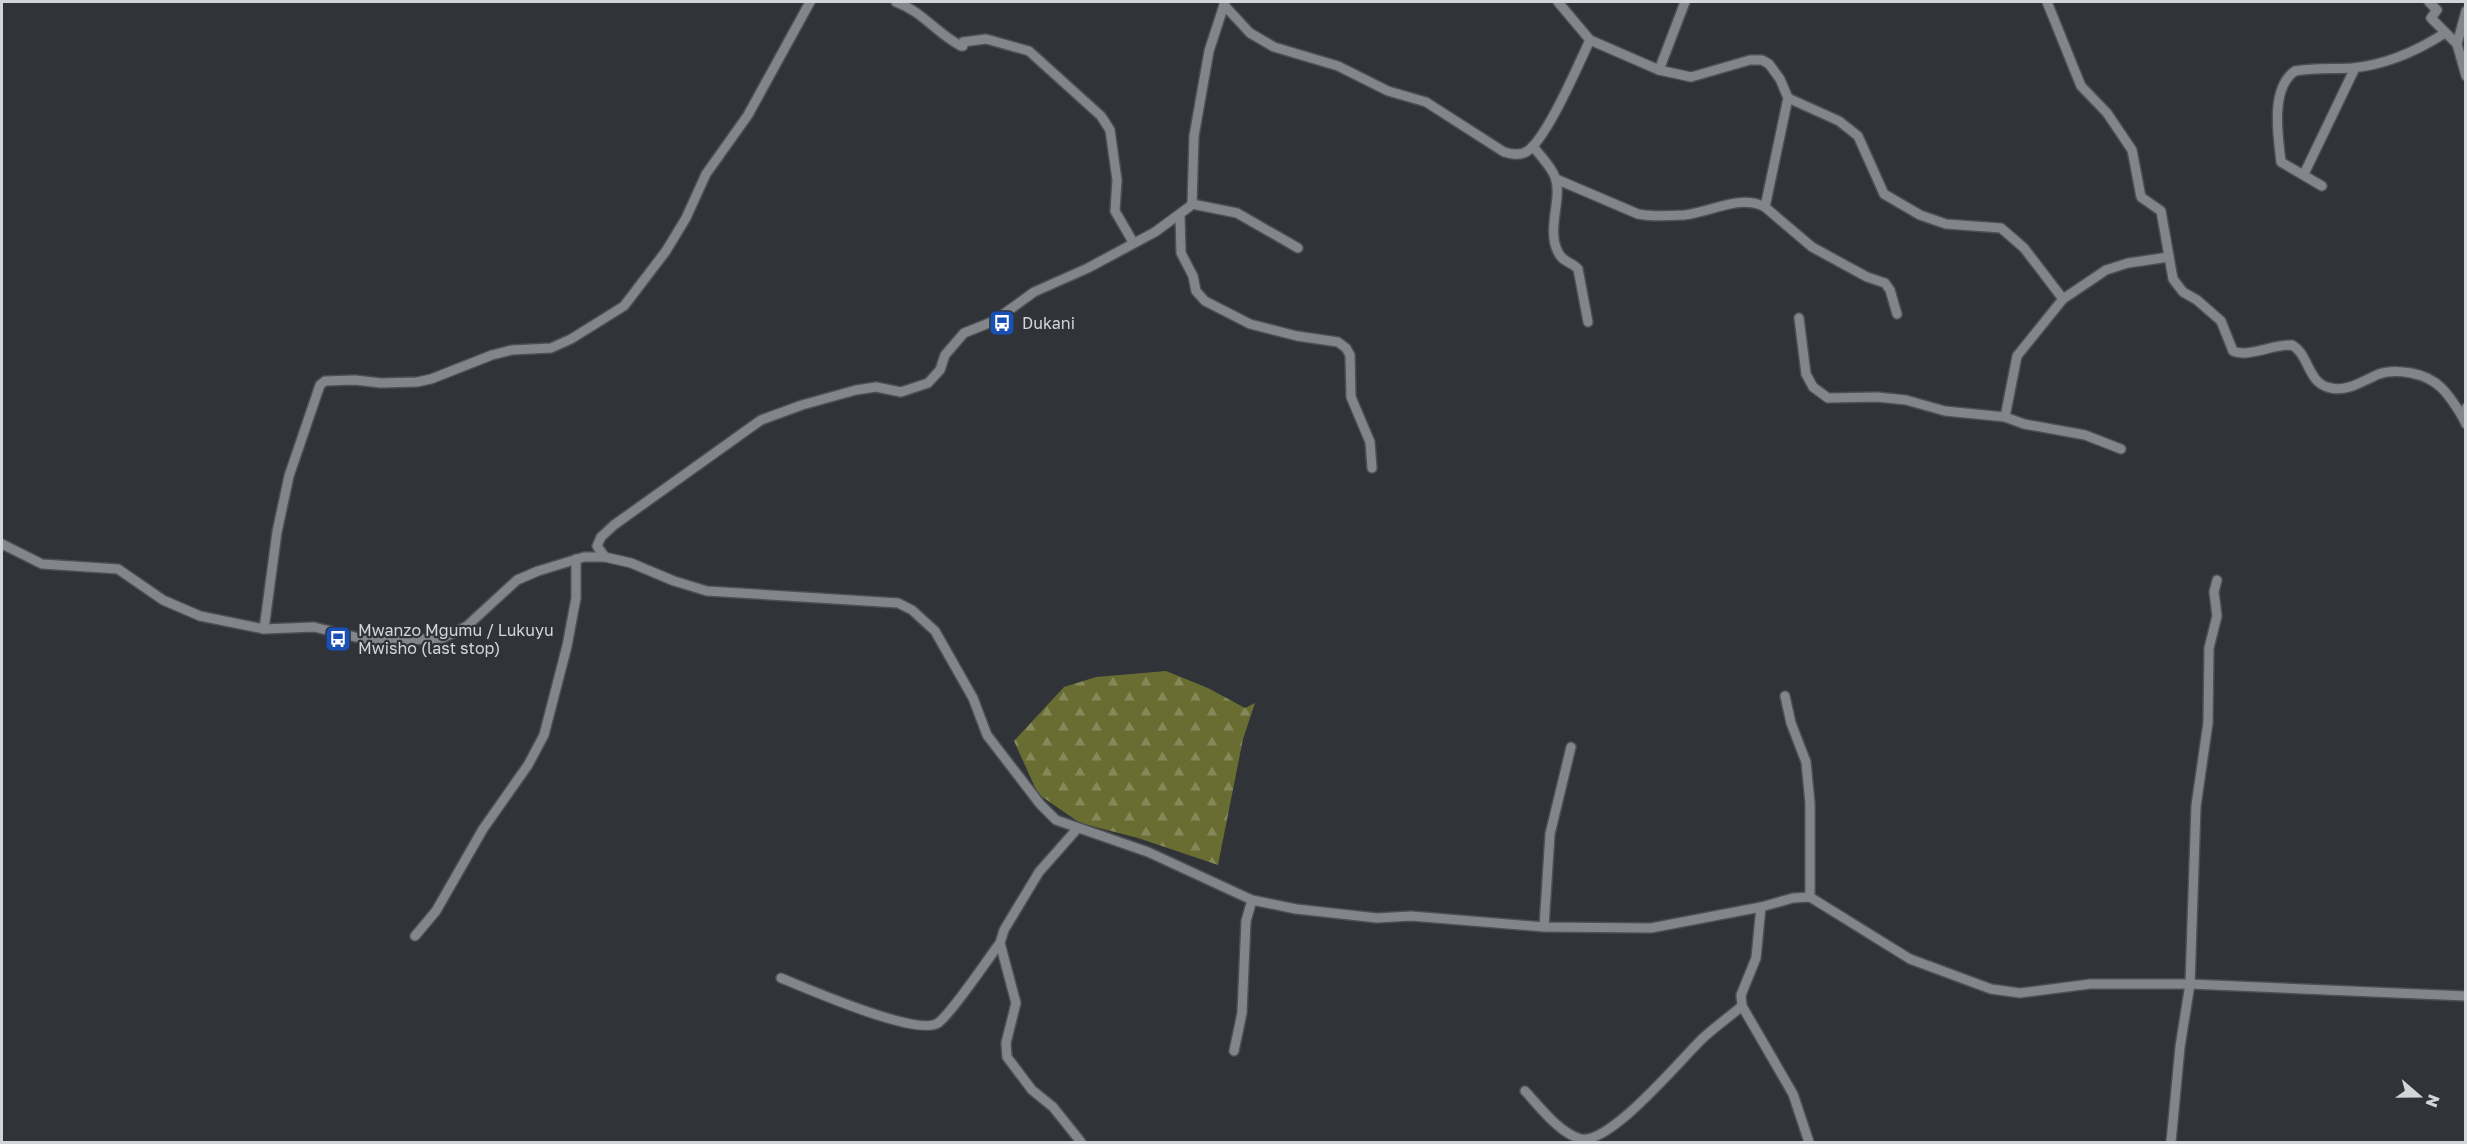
<svg xmlns="http://www.w3.org/2000/svg" width="2467" height="1144" font-family="'Golos Text',sans-serif">
	<style>
		.forest { fill: url(#forest-firs) }
		.lines { fill: none; stroke-linecap: round; stroke-linejoin: round }
		.minor-casing { stroke: #4c4f53; stroke-width: 12 }
		.minor { stroke: #82868b; stroke-width: 9 }
		.labels { text-anchor: middle; dominant-baseline: central; stroke-width: 4.5; stroke-linejoin: round; paint-order: stroke }
		.poi-label { font-size: 16px; fill: #d3d5d8; stroke: #303338; text-anchor: start }
	</style>
	<defs>
		<pattern id="forest-firs" width="22" height="20" patternUnits="userSpaceOnUse" patternTransform="scale(1.5)"><rect width="22" height="20" fill="#6a6d31"/><path d="M5 1l3.5 6h-7zM16 11l3.5 6h-7z" fill="#858858"/></pattern>
	</defs>
	<rect width="100%" height="100%" fill="#303338"/>
	<path class="forest" d="M1166,671l42,17 37,20 10,-5 -12,36 -25,126 -80,-27 -58,-15 -42,-29 -24,-53 50,-54 32,-10z"/>
	<g class="lines">
		<g class="minor-casing">
			<g id="minor">
				<path d="M896,2c27,10 39,30 65,44h2v-4l23,-3 43,12 72,65 9,14 7,50 -2,31 18,31"/>
				<path d="M1558,2l32,38 69,30 32,7 59,-17h12l7,4 11,15 8,19 -23,109 47,40 55,30 18,6 5,7 7,24"/>
				<path d="M2047,2l34,84 26,27 25,37 9,47 20,14 12,68 10,13 14,8 24,21 12,30c13,7 41,-7 59,-6 18,10 15,39 39,43 17,4 33,-8 48,-14 11,-4 21,-3 32,-1 27,5 37,20 51,43"/>
				<path d="M2429,2l8,8 -6,8 26,26"/>
				<path d="M1224,5l26,28 24,14 64,19 50,25 38,11 78,50c7,2 15,4 22,0 20,-11 53,-89 64,-112"/>
				<path d="M2466,11l-9,33 9,32"/>
				<path d="M1659,70l26,-68"/>
				<path d="M1788,98l51,23 19,15 26,58 36,21 26,9 55,4 23,20 39,51"/>
				<path d="M1533,146c7,10 18,20 22,31 8,21 -9,52 3,75 4,10 14,10 20,17l10,53"/>
				<path d="M2304,174l51,-106"/>
				<path d="M1556,179l82,35c15,3 31,2 46,1 28,-3 55,-21 81,-8"/>
				<path d="M2322,186l-41,-24c-3,-26 -11,-74 14,-91 19,-3 38,-2 57,-3 33,-3 65,-17 93,-35"/>
				<path d="M1192,204l45,9 61,35"/>
				<path d="M1180,215l1,38 12,23 3,15 9,10 45,23 47,12 41,6 8,6 4,7 1,42 19,45 2,26"/>
				<path d="M1799,318l7,56 7,13 15,11 49,-1 29,3 39,11 60,6 12,-61 46,-57 43,-29 22,-7 41,-6"/>
				<path d="M2466,408l-4,8 4,8"/>
				<path d="M2005,417l19,7 61,11 36,14"/>
				<path d="M2,544l40,20 76,5 45,31 37,16 64,13 50,-2 62,15 67,-4 24,-12 50,-46 21,-9 46,-14h21l26,6 43,18 33,10 191,12 14,7 23,21 38,67 14,37 53,69 16,16 92,32 104,48 44,9 81,9 34,-2 133,11 107,1 110,-21 32,-9 17,-1 100,62 81,30 29,4 70,-9h100l276,12"/>
				<path d="M605,557l-8,-11 4,-9 13,-12 147,-105 41,-15 54,-15 20,-3 25,5 27,-9 12,-13 5,-15 19,-22 30,-12 40,-29 54,-24 67,-36 34,-25 3,-3 2,-68 15,-85 16,-49"/>
				<path d="M264,629l13,-97 12,-56 31,-91 5,-4 30,-1 26,3 36,-1 14,-3 61,-24 20,-5 39,-2 20,-9 53,-33 42,-55 20,-33 20,-44 42,-59 62,-113"/>
				<path d="M1785,696l6,27 15,39 4,41v94"/>
				<path d="M1077,829l-38,43 -35,58 -4,13 16,60 -10,40 1,14 25,33 21,17 28,35"/>
				<path d="M1761,907l-5,51 -15,37 1,11 51,88 16,48"/>
				<path d="M1544,927l6,-93 21,-87"/>
				<path d="M415,936l21,-25 47,-82 45,-64 16,-30 23,-89 9,-48v-39"/>
				<path d="M781,978c25,10 136,59 157,45 14,-10 49,-63 62,-80"/>
				<path d="M1234,1051l8,-38 4,-92 6,-21"/>
				<path d="M1525,1091c15,16 34,42 56,48 30,5 100,-80 122,-101 12,-11 26,-21 39,-32"/>
				<path d="M2171,1142l9,-95 10,-63 6,-178 12,-83 1,-75 8,-32 -3,-24 3,-12"/>
			</g>
		</g>
		<use href="#minor" class="minor"/>
	</g>
	<defs>
		<g id="bus-square" transform="scale(1.35)"><rect x="-9" y="-9" width="18" height="18" rx="4" fill="#1a4fb4" stroke="#303338"/><path d="M-5-6H5V4H4V6H2V4H-2V6H-4V4H-5ZM-3.5-4V0h7V-4ZM-3.5 1.2v1.5H-2V1.2ZM2 1.2v1.5H3.5V1.2Z" fill="#fff"/></g>
	</defs>
	<g fill-rule="evenodd">
		<use href="#bus-square" x="1002" y="323"/>
		<use href="#bus-square" x="338" y="639"/>
	</g>
	<g class="labels">
		<g class="poi-label">
			<text x="1022" y="323">Dukani</text>
			<text x="358" y="630">Mwanzo Mgumu / Lukuyu<tspan x="358" dy="18">Mwisho (last stop)</tspan></text>
		</g>
	</g>
	<rect width="2467" height="1144" fill="none" stroke="#d3d5d8" stroke-width="6"/>
	<g transform="translate(2419 1096) rotate(110)" stroke="#303338" stroke-width="4.5" paint-order="stroke">
	<path d="M0-4.5L10 22L0 15L-10 22Z" fill="#d3d5d8"/>
	<text y="-9" font-size="16" font-weight="bold" text-anchor="middle" fill="#d3d5d8">N</text>
	</g>
</svg>
